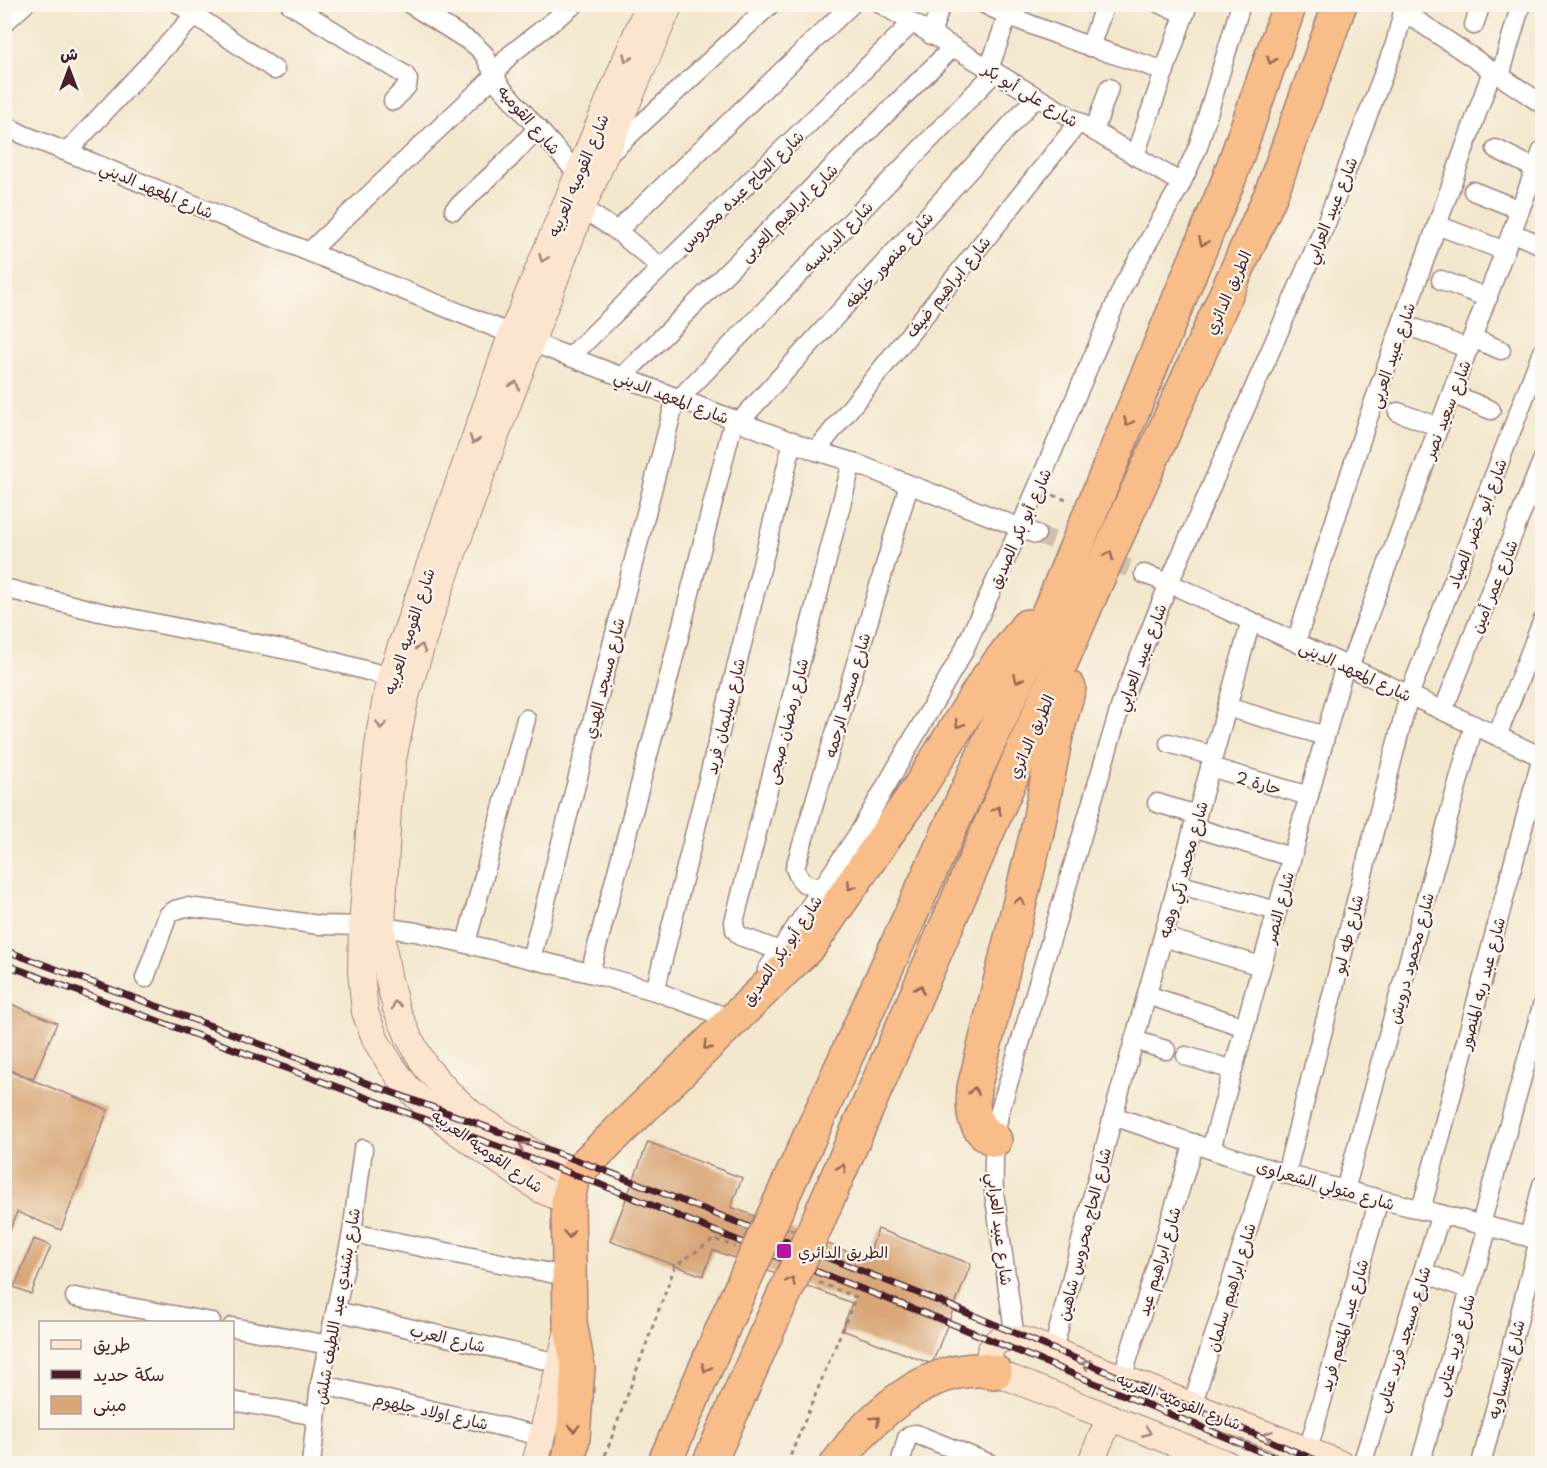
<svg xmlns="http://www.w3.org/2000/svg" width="1547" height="1468" font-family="'Playpen Sans','Playpen Sans Arabic',sans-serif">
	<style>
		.building { fill: #d8a677 }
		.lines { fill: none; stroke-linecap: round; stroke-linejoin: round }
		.street-tunnel { stroke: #d1bfad; stroke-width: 18; stroke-dasharray: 18 9; stroke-linecap: butt }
		.street-casing { stroke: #9e837c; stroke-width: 21 }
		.secondary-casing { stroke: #9e837c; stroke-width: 28 }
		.highway-casing { stroke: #9e837c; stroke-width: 36 }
		.path { stroke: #9e837c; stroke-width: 3; stroke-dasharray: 4.5 4.5; stroke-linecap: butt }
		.street { stroke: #fff; stroke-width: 18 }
		.secondary { stroke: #fce5cf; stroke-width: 26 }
		.highway { stroke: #f8bd88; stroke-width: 33 }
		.rail-casing { stroke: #4a1f2b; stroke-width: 7 }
		.rail { stroke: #fbf7ec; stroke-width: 4.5; stroke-dasharray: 14; stroke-linecap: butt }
		.highway-bridge-casing { stroke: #9e837c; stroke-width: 36; stroke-linecap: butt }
		.highway-bridge { stroke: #f8bd88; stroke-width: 33 }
		.oneway { stroke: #a3827d }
		.oneway2 { stroke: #986655 }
		.poi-dot { fill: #b5179e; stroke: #fbf7ec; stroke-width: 2 }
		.labels { text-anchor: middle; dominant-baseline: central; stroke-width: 4.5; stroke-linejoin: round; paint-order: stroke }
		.street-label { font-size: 16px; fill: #4a1f2b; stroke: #fbf7ec }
		.poi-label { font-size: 16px; fill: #4a1f2b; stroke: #fbf7ec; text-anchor: start }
	</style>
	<rect width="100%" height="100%" fill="#fbf7ec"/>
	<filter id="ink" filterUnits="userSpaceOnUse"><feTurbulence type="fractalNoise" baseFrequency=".0167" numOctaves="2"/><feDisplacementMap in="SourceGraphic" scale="12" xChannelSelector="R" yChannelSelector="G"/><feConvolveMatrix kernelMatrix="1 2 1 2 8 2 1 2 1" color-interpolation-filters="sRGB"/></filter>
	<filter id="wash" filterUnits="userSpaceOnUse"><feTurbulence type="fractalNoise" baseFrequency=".008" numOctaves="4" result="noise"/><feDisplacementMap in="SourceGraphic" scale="24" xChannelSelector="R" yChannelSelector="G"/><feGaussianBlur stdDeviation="1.35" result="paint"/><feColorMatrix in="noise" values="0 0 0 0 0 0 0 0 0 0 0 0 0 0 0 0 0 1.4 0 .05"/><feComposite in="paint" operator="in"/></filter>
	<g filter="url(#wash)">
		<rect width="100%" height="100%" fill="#f3e7cd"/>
		<g id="blocks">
			<g class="building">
				<path d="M4,1001l53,22 -24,56 -29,-12z"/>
				<path d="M4,1069l104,41 -47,120 -44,-18 -12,31z"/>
				<path d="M648,1142l94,36 -11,29 136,52 11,-30 93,35 -39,100 -90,-34 10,-27 -139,-53 -10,26 -93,-35z"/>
				<path d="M34,1239l17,7 -20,48 -17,-7z"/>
			</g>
		</g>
	</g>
	<g filter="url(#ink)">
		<use href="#blocks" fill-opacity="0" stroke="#9e837c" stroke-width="1.5"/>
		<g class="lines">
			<path class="street-tunnel" d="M1036,534l108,40"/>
			<g class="street-casing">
				<g id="street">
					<path d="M179,4l96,66"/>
					<path d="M290,4l115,71 3,5 -1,6 -14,15"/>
					<path d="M410,4l65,41 9,9 16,32 85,96"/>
					<path d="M881,4l300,179"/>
					<path d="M984,4c57,28 120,47 181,67"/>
					<path d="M1160,4l25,10"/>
					<path d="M1403,11l139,93"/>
					<path d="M4,23l21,-19"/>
					<path d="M1474,25l7,-21"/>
					<path d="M931,35l10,-31"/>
					<path d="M1090,47l15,-43"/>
					<path d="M989,69l22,-63"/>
					<path d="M1500,76l21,-72"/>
					<path d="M4,125l20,10 43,17 193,80 271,110 285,109 36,11 184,72"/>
					<path d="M1094,131l15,-43"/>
					<path d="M1496,149l40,20"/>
					<path d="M67,152l128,-137"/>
					<path d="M609,154l162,-150"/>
					<path d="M1135,155l53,-151"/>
					<path d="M1473,191l47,19"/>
					<path d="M582,208l35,23 160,-155 75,-72"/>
					<path d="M454,210l54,-50 30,-32"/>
					<path d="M1437,225l68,26"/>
					<path d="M617,231l45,37"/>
					<path d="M1512,233l30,12"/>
					<path d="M310,251l178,-169c9,-9 14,-19 23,-28l64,-50"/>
					<path d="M1441,280l47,18"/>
					<path d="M1417,329l52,20"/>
					<path d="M1472,338l29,12"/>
					<path d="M570,357l342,-334"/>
					<path d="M622,377l331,-330"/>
					<path d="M1452,394l39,16"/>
					<path d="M679,399l316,-327"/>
					<path d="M1398,412l41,15"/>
					<path d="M740,421l296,-324"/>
					<path d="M816,451l263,-329"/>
					<path d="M1144,574l25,9 373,174"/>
					<path d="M4,588l96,24 202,41 88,24"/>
					<path d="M1296,642l71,-221 125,-350"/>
					<path d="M1349,667l193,-516"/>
					<path d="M1227,707l98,29"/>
					<path d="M1443,711l99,-250"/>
					<path d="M1497,736l45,-114"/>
					<path d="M1169,743l44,13"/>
					<path d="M1210,767l99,29"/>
					<path d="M1157,803l40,12"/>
					<path d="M1193,827l98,30"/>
					<path d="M1177,884l100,27"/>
					<path d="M823,888c-17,-2 -22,-3 -28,-20l114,-383"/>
					<path d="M382,927l34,5 174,41 65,18 79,29 3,-5"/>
					<path d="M1163,937l98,29"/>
					<path d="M466,943l60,-224"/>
					<path d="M780,951l-40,-15 -5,-6 -1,-8 118,-460"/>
					<path d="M531,959l145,-562"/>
					<path d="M767,970l93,-139 102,-177 58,-126 103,-242 57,-100 18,-39 43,-143"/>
					<path d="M590,973l77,-289 67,-265"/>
					<path d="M145,978l23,-63 7,-5 11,-3 37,4 96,14 43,1"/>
					<path d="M655,991l138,-550"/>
					<path d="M1147,995l98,32"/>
					<path d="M1134,1040l32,10"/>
					<path d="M1186,1056l47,14"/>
					<path d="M1113,1116c58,19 115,41 173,58 85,25 172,43 256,67"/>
					<path d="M1211,1149l134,-484"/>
					<path d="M1286,1174l123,-479 133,-343"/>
					<path d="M1345,1190l129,-465"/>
					<path d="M1421,1210l121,-454"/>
					<path d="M1481,1224l61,-218"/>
					<path d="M352,1233l218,44"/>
					<path d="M1529,1237l13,-52"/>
					<path d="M1423,1272l47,18"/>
					<path d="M75,1297l136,25"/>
					<path d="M336,1311l235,55"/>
					<path d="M232,1327l97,18"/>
					<path d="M1015,1338l-21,-146c-1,-27 0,-52 5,-78l123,-413 47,-118 158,-362 68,-177 10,-40"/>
					<path d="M1053,1351l60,-235 138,-495"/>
					<path d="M1122,1378l72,-235"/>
					<path d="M320,1384l221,52"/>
					<path d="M232,1401l84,15"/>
					<path d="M1192,1406l75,-238"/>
					<path d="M1308,1450l71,-251"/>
					<path d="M311,1464l9,-80 32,-151 11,-84"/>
					<path d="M900,1464l7,-26 3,-3 6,-1 75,30"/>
					<path d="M1362,1464l79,-250"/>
					<path d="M1420,1464l68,-238"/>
					<path d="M1481,1464l58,-224"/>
				</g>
			</g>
			<g class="secondary-casing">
				<g id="secondary">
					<path d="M573,1176l-16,-8 -85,-54 -24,-22 -22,-25 -17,-29 -13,-30 -8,-32 -4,-24 -2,-25 6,-119 5,-48 12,-60 27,-89 58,-160 92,-243 88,-204"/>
					<path d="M568,1201l-27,-11 -85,-59 -28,-24 -21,-20 -16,-22 -15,-24 -11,-29 -4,-41 1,-45 9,-118 9,-78 10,-53 122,-344 137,-329"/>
					<path d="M535,1464l33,-134"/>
					<path d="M1090,1464l20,-47"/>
					<path d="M1227,1464l-232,-92c-5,-7 -8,-14 -4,-23 11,-23 45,-4 62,2l289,113"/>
				</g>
			</g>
			<g class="highway-casing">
				<g id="highway">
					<path d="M995,1140c-23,-11 -23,-30 -21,-52l63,-256 20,-101 12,-43"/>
					<path d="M780,1202l277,-609 172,-414 61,-175"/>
					<path d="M818,1221l277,-636 176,-391 69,-190"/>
					<path d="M568,1464l5,-26 5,-70 -8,-46 -2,-121 5,-25 238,-232 109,-158 66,-106 41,-54"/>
					<path d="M664,1464l65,-150"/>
					<path d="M709,1464l57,-130"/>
					<path d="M837,1464c8,-10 15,-21 23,-30 31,-32 70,-63 117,-64 6,0 12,1 18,2"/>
				</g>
			</g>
			<g class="path">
				<path d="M1053,495l16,6"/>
				<path d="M602,1464l73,-198 39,-27 21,8"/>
				<path d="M787,1464l55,-134 14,-33 -41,-16"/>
			</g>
			<use href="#street" class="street"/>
			<use href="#secondary" class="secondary"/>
			<use href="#highway" class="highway"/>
			<g class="rail-casing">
				<g id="rail">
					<path d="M4,950l602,221 345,135 374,158"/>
					<path d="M4,964l598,221 179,73 164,63 345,143"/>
				</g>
			</g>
			<use href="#rail" class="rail"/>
			<g class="highway-bridge-casing">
				<g id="highway-bridge">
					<path d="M729,1314l51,-112"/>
					<path d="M766,1334l52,-113"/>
				</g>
			</g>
			<use href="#highway-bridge" class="highway-bridge"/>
		</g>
		<defs><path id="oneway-chevron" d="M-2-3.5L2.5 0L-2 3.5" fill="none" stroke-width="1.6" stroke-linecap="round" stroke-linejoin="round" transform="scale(1.5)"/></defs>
		<g class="oneway">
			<use href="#oneway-chevron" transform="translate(627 58) rotate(114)"/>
			<use href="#oneway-chevron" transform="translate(543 258) rotate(112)"/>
			<use href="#oneway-chevron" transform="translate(515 385) rotate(-69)"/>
			<use href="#oneway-chevron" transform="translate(474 440) rotate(109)"/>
			<use href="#oneway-chevron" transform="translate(421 648) rotate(-72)"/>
			<use href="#oneway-chevron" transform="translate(381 725) rotate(98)"/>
			<use href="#oneway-chevron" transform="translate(396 1005) rotate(-108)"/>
			<use href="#oneway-chevron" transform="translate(523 1146) rotate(-148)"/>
			<use href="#oneway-chevron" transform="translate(1086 1364) rotate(-159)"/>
			<use href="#oneway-chevron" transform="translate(1147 1432) rotate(22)"/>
			<use href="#oneway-chevron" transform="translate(1268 1435) rotate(-159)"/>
		</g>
		<g class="oneway2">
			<use href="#oneway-chevron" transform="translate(1271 60) rotate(109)"/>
			<use href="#oneway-chevron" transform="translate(1203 242) rotate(113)"/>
			<use href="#oneway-chevron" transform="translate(1128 422) rotate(113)"/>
			<use href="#oneway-chevron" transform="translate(1109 555) rotate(-66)"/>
			<use href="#oneway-chevron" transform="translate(1018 679) rotate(114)"/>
			<use href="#oneway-chevron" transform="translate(959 724) rotate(122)"/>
			<use href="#oneway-chevron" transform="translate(997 810) rotate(-66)"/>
			<use href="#oneway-chevron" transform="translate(851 886) rotate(125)"/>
			<use href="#oneway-chevron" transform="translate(1020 901) rotate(-76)"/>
			<use href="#oneway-chevron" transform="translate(920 989) rotate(-66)"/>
			<use href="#oneway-chevron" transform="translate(707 1046) rotate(136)"/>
			<use href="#oneway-chevron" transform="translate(974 1091) rotate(-83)"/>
			<use href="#oneway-chevron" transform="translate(842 1168) rotate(-66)"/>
			<use href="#oneway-chevron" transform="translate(569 1234) rotate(88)"/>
			<use href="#oneway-chevron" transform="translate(791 1281) rotate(-65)"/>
			<use href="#oneway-chevron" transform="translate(706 1368) rotate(114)"/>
			<use href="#oneway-chevron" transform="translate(876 1420) rotate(-42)"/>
			<use href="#oneway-chevron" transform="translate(574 1428) rotate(94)"/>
		</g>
	</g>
	<rect class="poi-dot" x="776" y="1243" width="16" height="16" rx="3"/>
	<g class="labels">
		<g class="street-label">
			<text transform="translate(1031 94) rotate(31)">شارع على أبو بكر</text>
			<text transform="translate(530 119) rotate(49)">شارع القوميه</text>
			<text transform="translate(577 175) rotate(-67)">شارع القوميه العربيه</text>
			<text transform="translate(157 189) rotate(23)">شارع المعهد الديني</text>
			<text transform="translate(741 190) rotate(-44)">شارع الحاج عبده محروس</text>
			<text transform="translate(1330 210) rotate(-68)">شارع عبيد العرابي</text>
			<text transform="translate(788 212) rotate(-45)">شارع ابراهيم العربى</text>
			<text transform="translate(837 236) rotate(-46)">شارع الدبايسه</text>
			<text transform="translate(888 259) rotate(-48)">شارع منصور خليفه</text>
			<text transform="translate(947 286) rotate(-51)">شارع ابراهيم ضيف</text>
			<text transform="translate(1227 292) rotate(-66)">الطريق الدائري</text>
			<text transform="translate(1391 355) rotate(-71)">شارع عبيد العربى</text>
			<text transform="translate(672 396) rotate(21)">شارع المعهد الديني</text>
			<text transform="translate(1446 409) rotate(-69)">شارع سعيد نصر</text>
			<text transform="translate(1476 523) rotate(-69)">شارع أبو خضر الصياد</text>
			<text transform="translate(1019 528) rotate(-66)">شارع أبو بكر الصديق</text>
			<text transform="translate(1493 586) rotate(-68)">شارع عمر أمين</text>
			<text transform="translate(408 631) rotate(-72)">شارع القوميه العربيه</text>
			<text transform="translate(1140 657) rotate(-69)">شارع عبيد العرابي</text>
			<text transform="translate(1356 670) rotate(25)">شارع المعهد الدينى</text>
			<text transform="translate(603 678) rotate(-76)">شارع مسجد الهدي</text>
			<text transform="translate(846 695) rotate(-74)">شارع مسجد الرحمه</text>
			<text transform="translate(724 716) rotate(-76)">شارع سليمان فريد</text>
			<text transform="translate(786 721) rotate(-76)">شارع رمضان صبحى</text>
			<text transform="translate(1030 736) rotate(-66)">الطريق الدائري</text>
			<text transform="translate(1259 782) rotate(16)">حارة 2</text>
			<text transform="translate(1182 869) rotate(-74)">شارع محمد زكي وهبه</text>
			<text transform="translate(1278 907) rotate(-75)">شارع النصر</text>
			<text transform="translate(1347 934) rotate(-76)">شارع طه لبو</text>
			<text transform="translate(781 950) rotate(-56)">شارع أبو بكر الصديق</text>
			<text transform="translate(1410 958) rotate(-75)">شارع محمود درويش</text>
			<text transform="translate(1481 983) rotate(-75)">شارع عبد ربه المنصور</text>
			<text transform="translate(488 1150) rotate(35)">شارع القوميه العربيه</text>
			<text transform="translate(1326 1184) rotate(16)">شارع متولي الشعراوى</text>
			<text transform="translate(1001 1229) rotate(83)">شارع عبيد العرابي</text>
			<text transform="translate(1083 1234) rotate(-76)">شارع الحاج محروس شاهين</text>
			<text transform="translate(1158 1261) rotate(-73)">شارع ابراهيم عيد</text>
			<text transform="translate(1230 1287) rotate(-73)">شارع ابراهيم سلمان</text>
			<text transform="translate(336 1306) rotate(-80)">شارع بشندي عبد اللطيف شلش</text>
			<text transform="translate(1343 1325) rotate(-74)">شارع عبد المنعم فريد</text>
			<text transform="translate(448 1337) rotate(13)">شارع العرب</text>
			<text transform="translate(1402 1339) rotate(-73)">شارع مسجد فريد عتابى</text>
			<text transform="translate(1454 1345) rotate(-74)">شارع فريد عتابى</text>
			<text transform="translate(1505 1369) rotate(-75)">شارع العيساويه</text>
			<text transform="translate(1179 1400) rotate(21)">شارع القوميه العربيه</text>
			<text transform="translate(431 1410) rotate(13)">شارع اولاد جلهوم</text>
		</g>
		<g class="poi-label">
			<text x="798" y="1251">الطريق الدائري</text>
		</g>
	</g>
	<rect width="1547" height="1468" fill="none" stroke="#fbf7ec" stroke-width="24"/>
	<rect x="39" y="1321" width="195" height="108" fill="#fbf7ec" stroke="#b4a19f" stroke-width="1.5"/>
	<rect x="51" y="1340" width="30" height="9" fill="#fce5cf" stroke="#b4a19f" stroke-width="1.5"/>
	<text x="93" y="1351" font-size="18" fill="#4a1f2b">طريق</text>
	<rect x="51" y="1370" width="30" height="9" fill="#4a1f2b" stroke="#b4a19f" stroke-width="1.5"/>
	<text x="93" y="1381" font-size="18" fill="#4a1f2b">سكة حديد</text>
	<rect x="51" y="1396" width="30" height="18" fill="#d8a677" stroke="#b4a19f" stroke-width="1.5"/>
	<text x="93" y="1411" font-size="18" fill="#4a1f2b">مبنى</text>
	<g transform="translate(69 69)" stroke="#fbf7ec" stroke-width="4.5" paint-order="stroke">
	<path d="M0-4.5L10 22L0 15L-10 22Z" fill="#4a1f2b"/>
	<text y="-9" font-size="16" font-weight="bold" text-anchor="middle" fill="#4a1f2b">ش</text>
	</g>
</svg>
